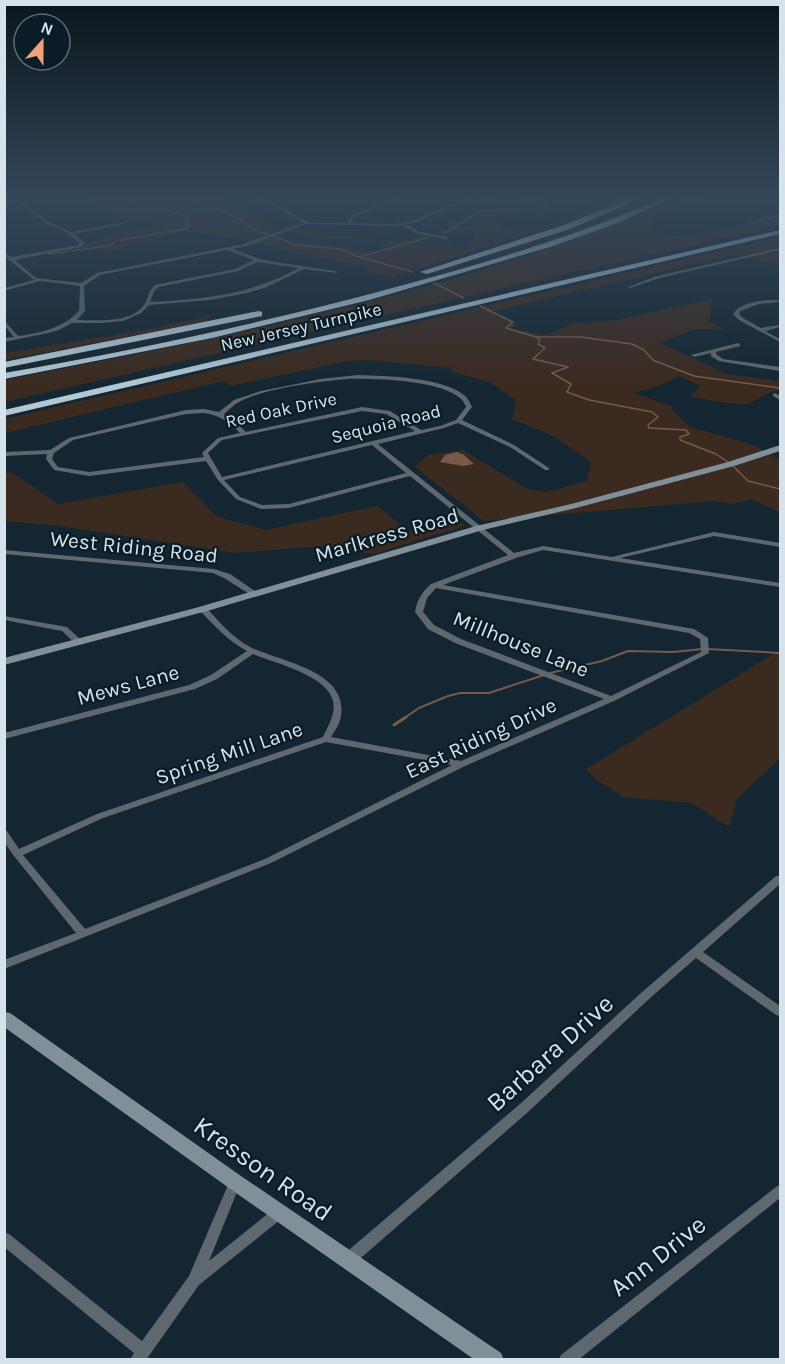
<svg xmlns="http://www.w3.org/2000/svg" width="785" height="1364" font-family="Karla,sans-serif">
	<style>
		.green { fill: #3b2a20 }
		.water { fill: #785a49 }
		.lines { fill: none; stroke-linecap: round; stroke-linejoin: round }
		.stream-far2 { stroke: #785a49; stroke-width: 1.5 }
		.stream-far1 { stroke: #785a49; stroke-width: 2 }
		.stream { stroke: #785a49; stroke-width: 3 }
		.street { fill: #5f686e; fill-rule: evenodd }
		.secondary { fill: #818f98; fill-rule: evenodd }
		.highway { fill: #b2c8d6; fill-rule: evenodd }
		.labels { text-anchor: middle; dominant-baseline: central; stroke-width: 4.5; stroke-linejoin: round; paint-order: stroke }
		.far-street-label { font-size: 18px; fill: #d7e3ea; stroke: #0a1d27 }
		.street-label { font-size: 21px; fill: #d7e3ea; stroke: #0a1d27 }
		.near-street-label { font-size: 26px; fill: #d7e3ea; stroke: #0a1d27 }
	</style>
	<rect width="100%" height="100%" fill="#142631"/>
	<g class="green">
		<path d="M82,196h132l51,21v7l28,6h22l13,5 49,2c-20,3 -43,2 -63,1 -14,-1 -28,-11 -42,-6l8,5 92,15 17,-3 -14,-6 2,-2 47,-4 -4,7c11,6 18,6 28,0 10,7 15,4 26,-1l2,-12h-31l5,-10 10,1 -2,5 8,1 1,-10 15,-7h52l-35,2 -12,6 14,5 -3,3 16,3 2,4 52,-15 54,-23h16l-245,81 -16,-3 -17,-9 -63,-11 -34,-10 -58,-10 -24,-1 -46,11 -29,10 -4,-5 -23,1 -3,-3c14,-3 23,-9 36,-14 14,-6 28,0 41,-9l-58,-15z"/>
		<path d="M684,196h33l-53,15 -15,9 3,8 17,7 20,2 91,-21v9l-775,177v-22c159,-31 319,-62 474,-109 70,-22 137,-47 205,-75z"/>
		<path d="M780,237v30l-43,-13 -244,57 23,14 -3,4 33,6 25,-11 41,-3 100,-22 -2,19 -5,2 21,10 -31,-1 -35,14 67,31 53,7v10c-13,-1 -22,11 -34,13 -7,1 -50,-5 -56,-8l10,-10 -21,-10 -18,9 -27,8 39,14 -2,1 19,19 64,18 26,15v52l-30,-13 -17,5 -20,-3 -229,20 -69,-54 13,-12 35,-5 65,39 18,3 41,-11 4,-19 -40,-27 -39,-16 4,-19 -27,-18 -40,-11 2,-3 -80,-8 -23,1 -117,25 -7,-5 -219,52 -1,-14z"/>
		<path d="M213,315l-9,7 -199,38v-7l145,-24z"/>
		<path d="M11,472l47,32 125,-22 33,34 49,14 112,-24 33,26 45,-14 10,8 -92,28 -50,-8 -87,7 -177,-27 -54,-5v-47z"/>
		<path d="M780,650v108l-43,41 -8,28 -37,-24 -68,-6 -29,-18 -9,-10z"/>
	</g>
	<path class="water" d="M457,452l7,3 10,9 -11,2 -23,-4 5,-7z"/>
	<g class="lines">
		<g class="stream-far2">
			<path d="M117,196c21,13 47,10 69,21l3,11 -68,12"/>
			<path d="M184,196l49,20 26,16 11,3"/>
			<path d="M442,234c16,-6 25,-18 41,-23 13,-3 30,-1 43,-1"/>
			<path d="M275,236l20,9 46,4 15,7 57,16"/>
			<path d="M70,251l38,-5 7,-4"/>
			<path d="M49,254l18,-2"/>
			<path d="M362,256l65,-18"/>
			<path d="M434,283l30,15"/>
			<path d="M480,306l33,16 -7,6 30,9h45l51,7 12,6 9,10 41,16 86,12"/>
			<path d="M536,337l4,3 -2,4 7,4 -12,11 35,8 -16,6 19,11 -4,8 22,8 63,12 6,5 -10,8 1,3 37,2 3,4 -9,3v3l36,14 12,8"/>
			<path d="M733,466l15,15 32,8"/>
		</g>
		<g class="stream-far1">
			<path d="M707,649l73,4"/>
			<path d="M550,673l52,-12 26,-10 45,1 29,-3"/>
			<path d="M403,719l16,-11 29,-12 12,-3h29l55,-18"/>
		</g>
		<path class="stream" d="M394,725l12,-8"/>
		<g class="street">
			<path d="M249,196c22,0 37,16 56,24 9,5 31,2 42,3l4,-8 45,-19h7l-49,21 -3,6 43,1 18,-3 57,-25 39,4 37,-4h20l-27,4 8,5 -1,5 -7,4 -2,-1 6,-4v-3l-9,-6 -25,2 -36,-4 -58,25 -7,1 13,8 28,5v1l-2,1 -29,-5 -15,-9 -8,1 -88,-2 -59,22 -14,3 29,11 73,11 2,1v1l-33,-4 -37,18 -20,6 -37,7 -61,5 -8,8 -18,8 -22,2h-29l-13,7 -11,3 -44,9v-4l10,-1 -10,-12v-5l14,16c23,-3 45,-8 61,-25l1,-25 -40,-5 -36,10v-3l30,-8 -30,-24v-4l8,5 66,-12 2,-2 -16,-12 -17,-7 -28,-22h-15v-2h17l28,22 22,10 55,-10 -1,2 -51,10 11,9 -4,4 -66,13 21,18 45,5 16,-10 147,-29 59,-21 -29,-18zM227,250l27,10 -19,9 -80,16c-8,7 -6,13 -11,20 -14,19 -47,15 -67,15l8,-9 -1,-25 16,-11zM258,262l41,6c-50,27 -93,31 -149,34l4,-11 5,-4 79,-16z"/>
			<path d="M780,214v2l-29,7 -2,-1z"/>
			<path d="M780,248v2l-120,28 -30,10 -2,-1 29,-11z"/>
			<path d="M769,300h11v2l-21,2 -19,7 -1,3 4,4 18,10 19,-3v2l-15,4 15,8v3l-41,-22 -6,-6c7,-11 24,-13 36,-14z"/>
			<path d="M738,343l2,1v2l-24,6v2l7,5 57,8v4l-61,-10 -8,-5v-3l-17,4 -3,-2z"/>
			<path d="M358,375c29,1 83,2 106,20 4,3 6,8 8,12l-10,13 52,25 35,23v2h-4l-35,-23 -52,-24 -14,5 -66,16 136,109 29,-7 69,11 102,-25 66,11v4l-66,-11 -94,22 160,25v4l-237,-37 -27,8 -73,27 251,44 14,9 1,15 -95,48 -149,65 -194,97 -267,106v-9l72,-27 -62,-77 -10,-14v-12l3,1 12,18 78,-35 226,-77c5,-11 13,-23 10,-36 -6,-26 -58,-38 -80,-47l-36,25 -22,10 -191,50v-6l185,-48 22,-10 36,-24c-19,-10 -32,-25 -47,-40l-1,-2 1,-2h6c13,15 27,31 44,40 30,15 98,23 91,69 -1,7 -6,15 -10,21l130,24 143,-62 -149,-56 -27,-14 -13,-17c2,-12 7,-20 16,-28l77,-29 -98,-79 -121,32 -28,1 -25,-10 -18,-19 -12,-19 -117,15 -35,-6 -8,-11 1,-5 -43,2v-4l46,-2 19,-12 117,-28 18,-1 15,3 15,-12 27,-9 60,-12zM346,379c26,-1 96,1 115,20 1,0 5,7 5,8l-10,13 -16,6 -19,4 -31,-19 -28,-4 -116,25 -13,-12 -9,-6c5,-4 9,-9 15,-12 27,-14 77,-20 107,-23zM362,411l24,3 29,17 -193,46 -14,-24 14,-13zM204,413c15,2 26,9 36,20l-22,5 -16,15 2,4 -115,15 -31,-5 -6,-8 2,-6 19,-13 113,-26zM372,445l34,28 -117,31 -27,1 -22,-8 -16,-17zM436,588l253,45 11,6 1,13 -90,44 -150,-57 -27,-14 -11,-13 4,-14zM326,742l126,23 -187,94 -180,70 -62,-74 80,-37z"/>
			<path d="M775,393l5,3v4l-7,-4v-2z"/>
			<path d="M4,550l210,19 16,5 28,19 -4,2h-3l-27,-17 -11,-5 -209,-19z"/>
			<path d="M4,616l63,11 16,15 -1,2h-6l-14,-13 -58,-11z"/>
			<path d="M776,876h4v8l-77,68 77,54v10l-4,-1 -80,-57 -47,41 -121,113 -174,152 -5,1 -5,-1 -2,-5 2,-5 176,-150 121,-111z"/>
			<path d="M235,1176l4,2 2,4 -32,79 66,-53 5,-2 5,2 1,4 -1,4 -86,69 -53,75h-16l4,-7 -130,-106v-15l5,2 133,107 47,-65 42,-98z"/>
			<path d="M780,1185v13l-202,162h-19l2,-5 215,-168z"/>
		</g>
		<g class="secondary">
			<path d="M780,445v6l-46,15 -158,42 -93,22 -276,81 -203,54v-7l195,-51 277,-81 95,-22 157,-42z"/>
			<path d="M4,1012l6,1 231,163 260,177 3,7h-29l-246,-172 -225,-161z"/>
		</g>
		<g class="highway">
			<path d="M638,196h11l-82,34 -140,44 -7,-2 141,-46z"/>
			<path d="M668,196h10l-63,28 -65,23 -181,53 -157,38 -208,41v-6c132,-23 263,-51 392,-86 92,-25 184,-52 272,-91z"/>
			<path d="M780,230v4l-776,182v-6z"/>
			<path d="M259,311l3,1v4l-258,52v-6z"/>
		</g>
	</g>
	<linearGradient id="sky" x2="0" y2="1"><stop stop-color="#0b151b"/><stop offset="0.51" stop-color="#34475a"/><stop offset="1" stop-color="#34475a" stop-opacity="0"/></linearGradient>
	<rect width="785" height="387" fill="url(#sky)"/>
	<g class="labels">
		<g class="far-street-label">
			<text transform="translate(301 327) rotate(-13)">New Jersey Turnpike</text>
			<text transform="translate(281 410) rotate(-12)">Red Oak Drive</text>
			<text transform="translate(386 424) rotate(-14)">Sequoia Road</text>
		</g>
		<g class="street-label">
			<text transform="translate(387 535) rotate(-16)">Marlkress Road</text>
			<text transform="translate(134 547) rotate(6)">West Riding Road</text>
			<text transform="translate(521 644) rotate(22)">Millhouse Lane</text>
			<text transform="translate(128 685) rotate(-15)">Mews Lane</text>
			<text transform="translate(481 738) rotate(-25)">East Riding Drive</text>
			<text transform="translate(229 753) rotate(-19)">Spring Mill Lane</text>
		</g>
		<g class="near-street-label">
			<text transform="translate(550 1053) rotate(-42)">Barbara Drive</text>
			<text transform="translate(263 1169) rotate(35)">Kresson Road</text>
			<text transform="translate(658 1256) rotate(-38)">Ann Drive</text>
		</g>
	</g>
	<rect width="785" height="1364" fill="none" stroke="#d7e3ea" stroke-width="12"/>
	<g transform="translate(42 42) rotate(21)"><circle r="28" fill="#0a1d27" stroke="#5c6c75" stroke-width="1.5"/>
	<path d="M0-4.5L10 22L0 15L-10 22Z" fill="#f0a278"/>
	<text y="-9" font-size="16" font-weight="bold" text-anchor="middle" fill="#d7e3ea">N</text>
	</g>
</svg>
